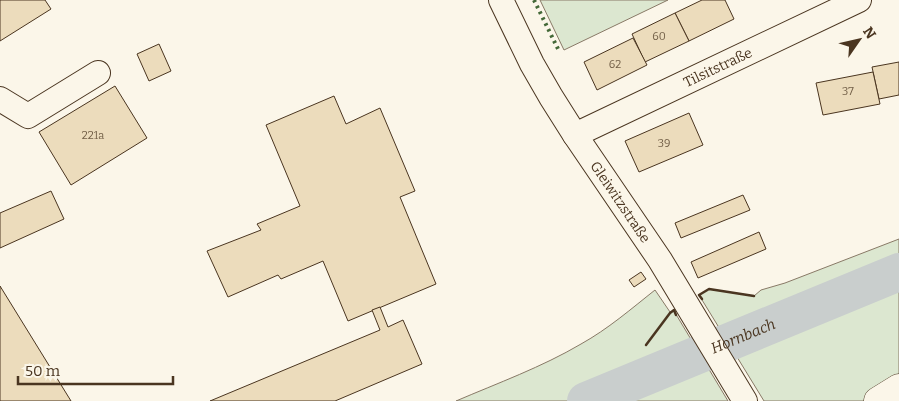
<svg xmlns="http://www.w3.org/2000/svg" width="899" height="401" font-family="Bitter,serif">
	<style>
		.green { fill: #dce7d0; stroke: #887966 }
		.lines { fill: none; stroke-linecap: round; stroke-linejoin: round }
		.river { stroke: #c9cecd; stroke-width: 38 }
		.building { fill: #ecdcbc; stroke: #4a3520 }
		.minor-casing { stroke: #4a3520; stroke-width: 26 }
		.highway-casing { stroke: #4a3520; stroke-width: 29 }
		.minor { stroke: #fbf6e9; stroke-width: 24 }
		.highway { stroke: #fbf6e9; stroke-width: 28 }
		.hedge { stroke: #436837; stroke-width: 4; stroke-dasharray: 2.5 4; stroke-linecap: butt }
		.wall { stroke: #4a3520; stroke-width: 2.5 }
		.labels { text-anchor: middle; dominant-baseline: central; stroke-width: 4; stroke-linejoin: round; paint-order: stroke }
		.number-label { font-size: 11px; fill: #725f47 }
		.street-label { font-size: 14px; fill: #4a3520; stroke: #fbf6e9 }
		.water-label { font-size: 15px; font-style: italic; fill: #4a3520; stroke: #fbf6e9 }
	</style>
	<rect width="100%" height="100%" fill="#fbf6e9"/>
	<g class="green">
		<path d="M540,0h128l-104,50z"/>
		<path d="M899,239v162h-135l-65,-106 10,-6 45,7 7,-6 24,-7z"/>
		<path d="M655,290l15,22 4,-1 54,90h-272c42,-18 86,-34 125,-57 27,-15 50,-35 74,-54z"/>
	</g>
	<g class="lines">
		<path class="river" id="s1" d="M586,401l313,-129"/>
	</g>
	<g class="building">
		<path d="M0,0h45l6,9 -51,32z"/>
		<path d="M702,0h23l9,19 -45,22 -14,-28z"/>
		<path d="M675,13l14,28 -44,21 -13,-28z"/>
		<path d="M633,38l14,27 -50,25 -13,-28z"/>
		<path d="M159,44l12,27 -22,10 -12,-27z"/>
		<path d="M899,62v33l-20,4 -7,-32z"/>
		<path d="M873,72l7,32 -57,11 -7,-32z"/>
		<path d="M115,86l32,52 -76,47 -32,-53z"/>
		<path d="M334,96l12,28 34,-16 35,83 -15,6 36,87 -88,37 -25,-60 -42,18 -3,-4 -50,22 -21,-46 54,-21 -4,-6 43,-18 -34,-81z"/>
		<path d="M689,113l14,32 -64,27 -14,-31z"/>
		<path d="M51,191l13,28 -64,29v-35z"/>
		<path d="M743,195l7,15 -69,28 -6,-15z"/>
		<path d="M759,232l7,17 -68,29 -7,-16z"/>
		<path d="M641,272l5,7 -12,8 -5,-7z"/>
		<path d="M0,286l71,115h-71z"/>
		<path d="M380,307l8,20 15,-7 19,44 -87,37h-125l170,-71 -8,-20z"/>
	</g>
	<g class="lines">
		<g class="minor-casing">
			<g id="minor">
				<path id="s2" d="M501,0l31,64 19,33 24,38 85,125 85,141"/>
				<path d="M0,99l28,17 70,-43"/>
				<path id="s3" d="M575,135l284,-135"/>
			</g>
		</g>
		<g class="highway-casing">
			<path id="highway" d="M878,401l21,-13"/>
		</g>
		<use href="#minor" class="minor"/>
		<use href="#highway" class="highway"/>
		<path class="hedge" d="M534,0l25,51"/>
		<g class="wall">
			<path d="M702,299l-3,-4 10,-6 45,7"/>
			<path d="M646,345l24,-32 4,-3 2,5"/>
		</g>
	</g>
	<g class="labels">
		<g class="number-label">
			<text x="659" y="36">60</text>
			<text x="615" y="64">62</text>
			<text x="848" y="91">37</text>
			<text x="93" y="135">221a</text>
			<text x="664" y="143">39</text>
		</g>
		<g class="street-label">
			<text stroke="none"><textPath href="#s3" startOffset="158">Tilsitstraße</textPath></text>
			<text stroke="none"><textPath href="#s2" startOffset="235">Gleiwitzstraße</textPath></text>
		</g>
		<g class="water-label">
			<text stroke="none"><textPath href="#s1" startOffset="170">Hornbach</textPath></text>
		</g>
	</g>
	<g transform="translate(859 40) rotate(56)" stroke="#fbf6e9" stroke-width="4" paint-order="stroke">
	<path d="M0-4L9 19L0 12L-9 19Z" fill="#4a3520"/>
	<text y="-8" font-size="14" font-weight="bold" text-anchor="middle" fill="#4a3520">N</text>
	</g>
	<path d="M18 376v8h155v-8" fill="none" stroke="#4a3520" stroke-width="2.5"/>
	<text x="25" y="376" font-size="15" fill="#4a3520" stroke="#fbf6e9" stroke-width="4" paint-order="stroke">50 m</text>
</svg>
